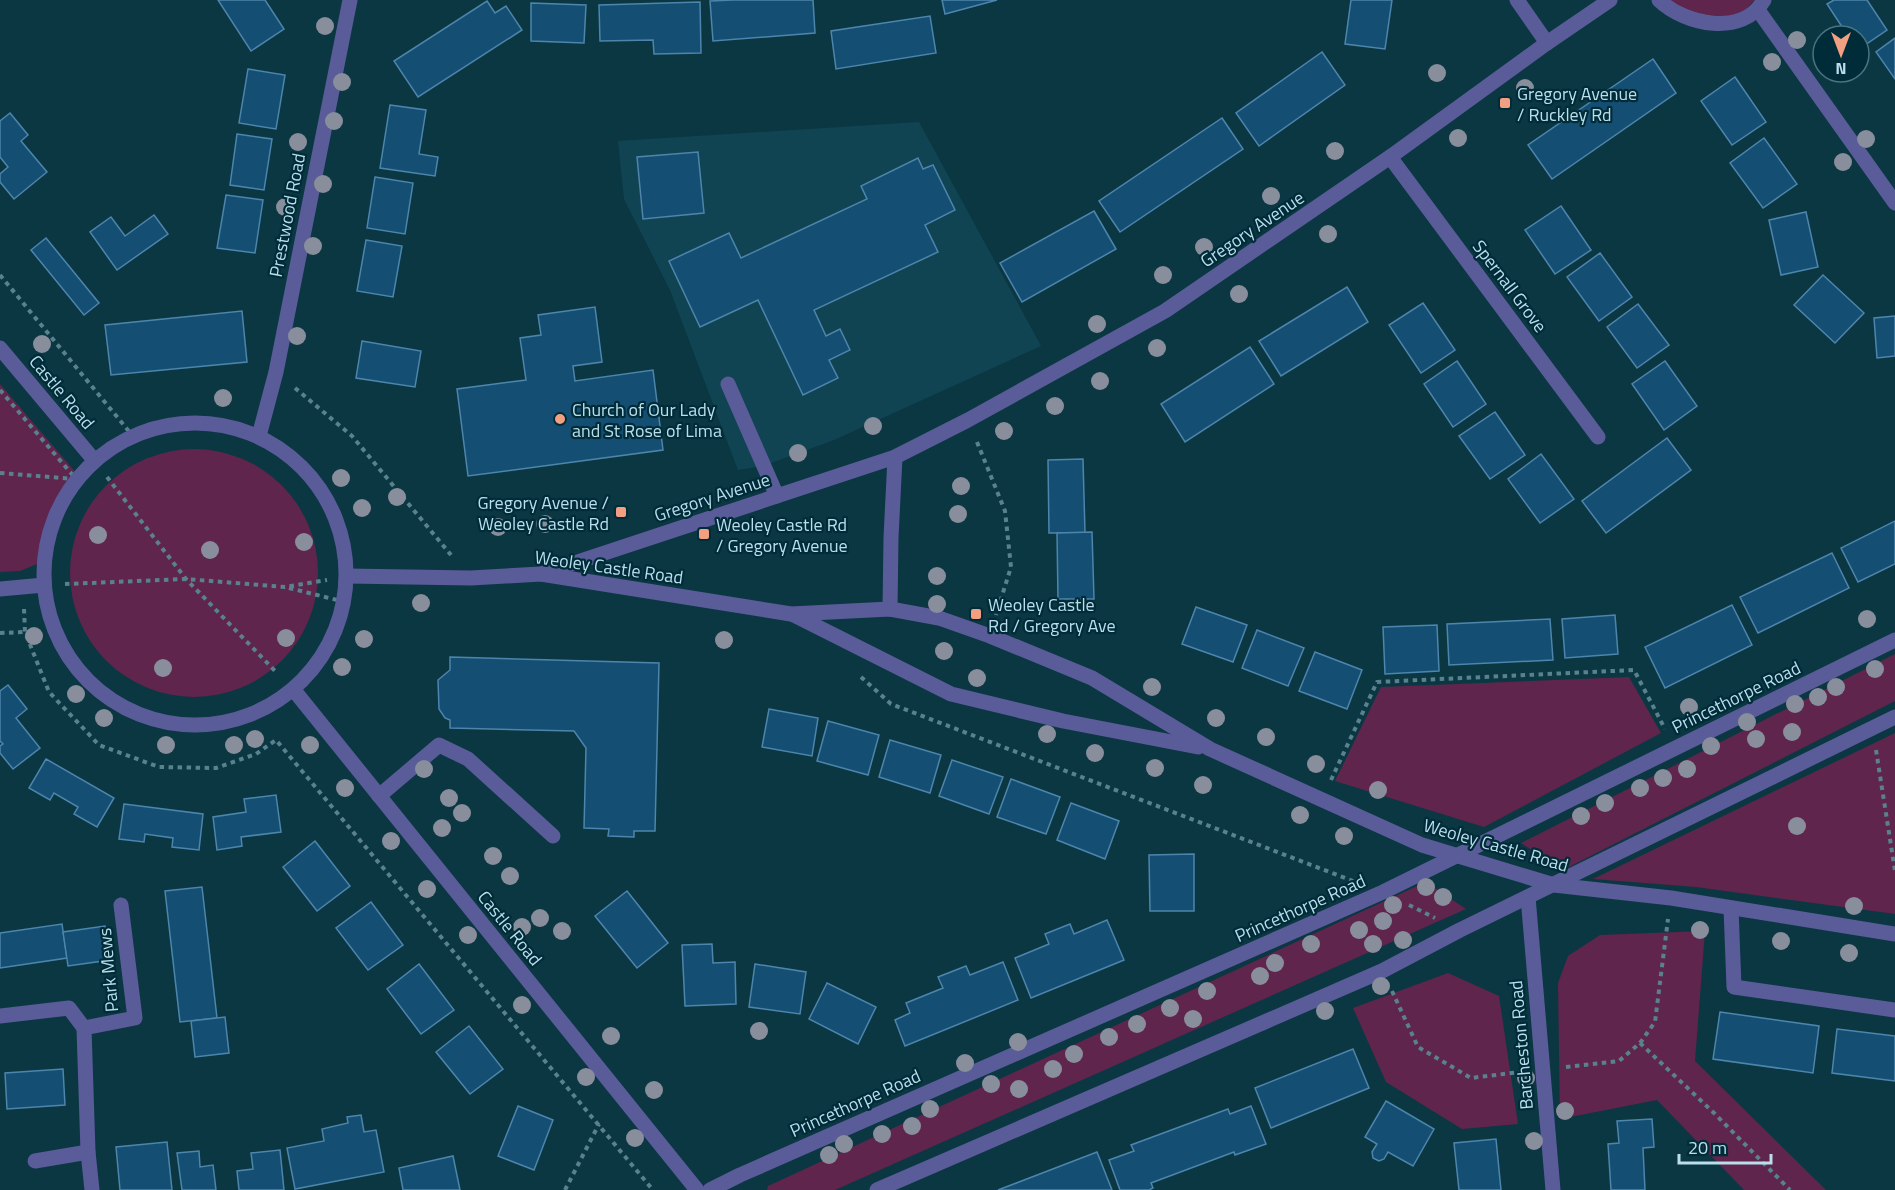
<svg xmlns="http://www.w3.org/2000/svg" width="1895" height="1190" font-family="'Titillium Web',sans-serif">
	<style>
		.built { fill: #114452 }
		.green { fill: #5f254d }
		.building { fill: #144f73; stroke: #4d85ac; stroke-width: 1.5 }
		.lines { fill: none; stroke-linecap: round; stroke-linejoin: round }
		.path { stroke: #59828e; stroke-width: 4; stroke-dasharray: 4.5 4.5; stroke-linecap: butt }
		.service { stroke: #5a5c99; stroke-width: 15 }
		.minor { stroke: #5a5c99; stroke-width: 15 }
		.tertiary { stroke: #5a5c99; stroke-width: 15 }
		.tree { fill: #898e9c }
		.poi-dot { fill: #f2a081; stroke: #002c39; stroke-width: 2 }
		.labels { text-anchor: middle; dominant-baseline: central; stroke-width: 4.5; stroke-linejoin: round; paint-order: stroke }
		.poi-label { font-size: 18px; fill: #badeeb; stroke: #002c39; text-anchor: start }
		.street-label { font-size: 18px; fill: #badeeb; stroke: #002c39 }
	</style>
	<rect width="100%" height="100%" fill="#0b3743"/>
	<path class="built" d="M919,122l122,224 -207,94 -71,26 -25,4 -68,-180 -46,-91 -6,-58z"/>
	<g class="green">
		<path d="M1669,0h86l-13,13 -20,4 -32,-4z"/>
		<path d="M0,384l83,97 -15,18 -31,65 -17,7 -20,1z"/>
		<circle cx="194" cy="573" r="124"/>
		<path d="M1895,654v47l-332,169 -42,-27z"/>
		<path d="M1629,677l32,56 -177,94 -149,-46 46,-94z"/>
		<path d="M1895,733v181l-199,-27 -103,-8z"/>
		<path d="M1426,882l40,27 -631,281h-68l1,-4z"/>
		<path d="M1705,931l-10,130 131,129h-82l-87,-90 -97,19 -2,-136 10,-27 32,-21z"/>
		<path d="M1448,973l51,23 19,128 -56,5 -76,-47 -33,-74z"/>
	</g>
	<g class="building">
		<path d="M218,0h47l19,29 -33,22z"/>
		<path d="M733,0h80l2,33 -102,8 -3,-40z"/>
		<path d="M942,0h55l-52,14z"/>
		<path d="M1351,0h41l-7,49 -40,-5z"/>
		<path d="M1834,0h33l20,30 -28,19v-13h-11l-21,-32z"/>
		<path d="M487,1l8,12 11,-7 16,24 -104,67 -24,-36z"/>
		<path d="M700,2l1,51 -47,1 -1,-14 -53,1 -1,-36z"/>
		<path d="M531,3l55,2 -2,38 -53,-2z"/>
		<path d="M930,16l6,37 -100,16 -5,-38z"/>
		<path d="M1895,38v41l-19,-27z"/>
		<path d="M1322,52l23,33 -86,61 -23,-33z"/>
		<path d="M1653,59l23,34 -124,86 -24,-34z"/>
		<path d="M248,69l37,6 -9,54 -37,-6z"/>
		<path d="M1735,77l31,45 -34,23 -31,-44z"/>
		<path d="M390,105l36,5 -7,44 19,3 -3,19 -55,-8z"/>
		<path d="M10,113l18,22 -7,6 26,31 -33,27 -14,-17v-8l8,-7 -8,-10v-36z"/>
		<path d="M1222,118l21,31 -123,83 -21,-31z"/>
		<path d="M237,134l35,5 -8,51 -34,-5z"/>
		<path d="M1764,138l33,46 -34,24 -33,-45z"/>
		<path d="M698,152l6,61 -61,6 -6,-62z"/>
		<path d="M918,158l5,11 10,-4 22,45 -30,15 13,27 -124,58 12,26 14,-7 10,21 -21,10 9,18 -35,17 -45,-95 -58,27 -31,-66 60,-28 12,25 126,-59 -6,-13z"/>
		<path d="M375,177l38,6 -8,51 -38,-6z"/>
		<path d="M226,195l37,5 -8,53 -38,-5z"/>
		<path d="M1561,206l30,44 -36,24 -30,-44z"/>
		<path d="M1094,211l22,38 -94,53 -22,-39z"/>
		<path d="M1806,212l12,55 -37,8 -12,-55z"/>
		<path d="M154,215l14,19 -51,36 -27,-38 21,-15 14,19z"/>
		<path d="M46,238l53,65 -15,12 -53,-65z"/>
		<path d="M366,240l36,6 -9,51 -36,-6z"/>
		<path d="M1600,253l32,44 -33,24 -32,-44z"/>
		<path d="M1823,275l41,38 -29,30 -41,-38z"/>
		<path d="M1347,287l21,35 -87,54 -22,-35z"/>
		<path d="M1423,303l32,47 -34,23 -32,-48z"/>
		<path d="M1638,304l31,41 -32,23 -30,-41z"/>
		<path d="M595,307l7,55 -29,4 2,15 78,-11 10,80 -195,26 -11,-87 69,-9 -6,-42 21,-3 -3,-20z"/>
		<path d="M242,311l5,51 -136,13 -6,-50z"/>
		<path d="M1895,316v40l-18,2 -3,-40z"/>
		<path d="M362,341l59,10 -6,36 -59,-9z"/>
		<path d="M1250,347l24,37 -89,58 -24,-38z"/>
		<path d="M1457,361l29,43 -33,23 -29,-43z"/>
		<path d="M1665,361l32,45 -33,24 -32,-46z"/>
		<path d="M1495,412l30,43 -35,24 -31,-43z"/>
		<path d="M1667,438l24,32 -85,63 -24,-32z"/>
		<path d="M1541,454l33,45 -34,24 -32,-44z"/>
		<path d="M1083,459l2,74h-36l-1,-73z"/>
		<path d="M1895,521v43l-37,18 -17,-34z"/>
		<path d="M1092,532l2,67h-36l-1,-66z"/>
		<path d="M1832,553l17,35 -91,45 -18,-36z"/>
		<path d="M1732,605l20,40 -87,43 -20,-41z"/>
		<path d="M1196,607l51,18 -14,37 -51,-18z"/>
		<path d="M1615,615l3,39 -53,4 -3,-39z"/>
		<path d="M1550,619l3,41 -104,5 -2,-41z"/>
		<path d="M1437,625l2,46 -54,3 -2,-47z"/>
		<path d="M1257,630l47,18 -16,38 -46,-18z"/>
		<path d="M1315,652l47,18 -15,39 -48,-18z"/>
		<path d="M450,657l209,6 -4,168h-21v6l-26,-1 1,-7 -25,-1 2,-80 -12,-17 -124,-3v-8l-5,-2 -6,-9 -1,-29 12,-10z"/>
		<path d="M8,685l19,24 -11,9 24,30 -27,21 -13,-16v-7l3,-2 -3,-3v-50z"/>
		<path d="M769,709l49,9 -6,38 -50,-9z"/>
		<path d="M828,721l51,14 -11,40 -51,-14z"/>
		<path d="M890,740l51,15 -11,38 -51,-16z"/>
		<path d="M46,759l68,39 -17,29 -23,-13 4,-7 -24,-14 -4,7 -21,-12z"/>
		<path d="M952,760l51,17 -14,37 -50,-18z"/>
		<path d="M1011,779l49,18 -14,37 -49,-17z"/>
		<path d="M276,795l5,37 -40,5 1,9 -25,4 -4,-33 33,-5 -2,-13z"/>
		<path d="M1071,803l48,18 -14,38 -48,-19z"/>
		<path d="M124,804l79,10 -4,36 -27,-3 1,-9 -28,-4 -1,8 -25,-3z"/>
		<path d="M315,841l35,45 -33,25 -34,-44z"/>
		<path d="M1194,854v57h-44l-1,-56z"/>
		<path d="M202,887l15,131 -37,4 -15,-131z"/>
		<path d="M627,891l41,52 -31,25 -42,-52z"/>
		<path d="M371,902l32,43 -35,25 -32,-42z"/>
		<path d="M1107,920l17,40 -93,38 -16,-40 34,-14 -4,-10 25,-10 4,10z"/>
		<path d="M62,924l5,34 -67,10v-35z"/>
		<path d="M105,926l5,34 -42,6 -5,-34z"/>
		<path d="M712,944l1,19 22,-1 1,42 -51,2 -3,-61z"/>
		<path d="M1003,962l15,38 -113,46 -10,-26 15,-7 -4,-10 37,-15 -5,-11 28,-11 4,9z"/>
		<path d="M419,964l35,46 -33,24 -34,-45z"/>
		<path d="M755,964l51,8 -6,42 -51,-7z"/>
		<path d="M827,983l49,24 -18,37 -49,-25z"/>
		<path d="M1720,1012l99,14 -6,47 -100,-14z"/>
		<path d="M225,1017l4,36 -34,4 -4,-36z"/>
		<path d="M469,1026l34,43 -33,25 -34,-42z"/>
		<path d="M1837,1029l58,7v45l-63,-8z"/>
		<path d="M1353,1049l16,39 -98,40 -16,-40z"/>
		<path d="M63,1069l2,36 -58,4 -2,-36z"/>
		<path d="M1386,1101l48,28 -21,37 -25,-14 -4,7 -5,2 -6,-3 -1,-6 5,-8 -12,-7z"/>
		<path d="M518,1106l35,14 -19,50 -36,-14z"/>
		<path d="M1251,1106l15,38 -31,11 -1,-3 -83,31 2,5 -4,2h-29l-11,-30 25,-9 -3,-6 97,-36 2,5z"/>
		<path d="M361,1115l3,17 12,-2 8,42 -89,17 -8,-41 37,-7 -2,-12 26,-6 -1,-6z"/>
		<path d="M1652,1119l2,28 -11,1 2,42h-34l-3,-46 11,-1 -2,-22z"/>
		<path d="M1496,1139l5,51h-42l-5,-47z"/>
		<path d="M167,1142l5,48h-52l-4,-43z"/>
		<path d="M280,1150l4,40h-45l-2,-19 16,-2 -2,-16z"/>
		<path d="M199,1151l1,16 13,-2 3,25h-34l-5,-37z"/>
		<path d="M1097,1152l15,38h-114z"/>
		<path d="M453,1156l7,34h-57l-4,-22z"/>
	</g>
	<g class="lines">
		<g class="path">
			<path d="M0,275l132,160"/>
			<path d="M295,388l57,48 99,119"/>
			<path d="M0,390l76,89"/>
			<path d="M977,442l28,69 6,56 -15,48"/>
			<path d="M0,473l75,6"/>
			<path d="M107,477l79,102 91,94"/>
			<path d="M65,584l121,-5 99,8 42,-7"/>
			<path d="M289,588l56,14"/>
			<path d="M24,609l1,23 24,60 50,53 60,22 57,1 40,-14 20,-14 377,450"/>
			<path d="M0,633l25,-1"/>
			<path d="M861,677l30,27 462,177"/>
			<path d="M1876,750l19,121"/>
			<path d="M1331,780l46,-98 257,-12 31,59"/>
			<path d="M1409,905l26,13"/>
			<path d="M1392,991l26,56 53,31 49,-6"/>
			<path d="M1640,1043l74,70 76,77"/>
			<path d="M1566,1067l53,-6 21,-18 15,-21 13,-103"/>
			<path d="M565,1190l34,-66"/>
		</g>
		<g class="service">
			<path d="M728,384l49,112"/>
			<path d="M379,796l60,-51 29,14 85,77"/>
			<path d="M1731,908l3,79 161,23"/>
		</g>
		<g class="minor">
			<path d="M1517,0l30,43"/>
			<path d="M1659,0c26,25 84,37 105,0"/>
			<path d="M1758,10l137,193"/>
			<path d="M1390,157l208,280"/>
			<path d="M259,436l17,-64 74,-372"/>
			<path d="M541,574l354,-117 73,-37 197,-109 225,-154 157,-114 63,-43"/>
			<path d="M0,589l44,-4"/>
			<path d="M890,609l1,-71 4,-81"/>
			<path d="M1528,897l25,293"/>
			<path d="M0,1016l69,-8 15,20"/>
			<path d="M35,1161l53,-9"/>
			<path d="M92,1190l-4,-38 -4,-124 51,-10 -14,-113"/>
			<path d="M710,1190l30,-15 643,-283 512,-252"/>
			<path d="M877,1190l505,-219 78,-41 435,-213"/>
		</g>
		<g class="tertiary">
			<path d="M0,348l94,112"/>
			<circle cx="195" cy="574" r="151"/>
			<path d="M347,576l124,2 70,-4 250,40 99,-5 49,9 51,18 102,42 118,71 212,96 132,40 117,13 224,36"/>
			<path d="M794,615l157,79 112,27 135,26"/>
			<path d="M293,689l404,501"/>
		</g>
	</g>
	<g class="tree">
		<circle cx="325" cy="26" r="9"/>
		<circle cx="1797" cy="40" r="9"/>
		<circle cx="1772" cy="62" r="9"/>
		<circle cx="1437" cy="73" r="9"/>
		<circle cx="342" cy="82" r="9"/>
		<circle cx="1525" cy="88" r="9"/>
		<circle cx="334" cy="121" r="9"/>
		<circle cx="1458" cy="138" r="9"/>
		<circle cx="1866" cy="139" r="9"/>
		<circle cx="298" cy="142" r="9"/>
		<circle cx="1335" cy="151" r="9"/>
		<circle cx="1843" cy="162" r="9"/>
		<circle cx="323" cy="184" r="9"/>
		<circle cx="1271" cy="196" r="9"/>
		<circle cx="285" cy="207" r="9"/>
		<circle cx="1328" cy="234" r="9"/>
		<circle cx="313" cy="246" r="9"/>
		<circle cx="1204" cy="247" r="9"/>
		<circle cx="1163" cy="275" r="9"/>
		<circle cx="1239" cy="294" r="9"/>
		<circle cx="1097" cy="324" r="9"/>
		<circle cx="297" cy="336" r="9"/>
		<circle cx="42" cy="344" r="9"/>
		<circle cx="1157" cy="348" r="9"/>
		<circle cx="1100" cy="381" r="9"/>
		<circle cx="223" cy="398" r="9"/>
		<circle cx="1055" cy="406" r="9"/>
		<circle cx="873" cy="426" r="9"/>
		<circle cx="1004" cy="431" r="9"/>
		<circle cx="798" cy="453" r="9"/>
		<circle cx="341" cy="478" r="9"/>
		<circle cx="961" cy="486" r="9"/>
		<circle cx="397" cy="497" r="9"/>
		<circle cx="362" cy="508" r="9"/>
		<circle cx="958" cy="514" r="9"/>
		<circle cx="545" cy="524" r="9"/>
		<circle cx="498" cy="527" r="9"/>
		<circle cx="98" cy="535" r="9"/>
		<circle cx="304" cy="542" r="9"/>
		<circle cx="210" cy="550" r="9"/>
		<circle cx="937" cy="576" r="9"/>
		<circle cx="421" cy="603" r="9"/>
		<circle cx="937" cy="604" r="9"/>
		<circle cx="1867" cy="619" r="9"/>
		<circle cx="34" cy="636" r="9"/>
		<circle cx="286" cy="638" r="9"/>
		<circle cx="364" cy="639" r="9"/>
		<circle cx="724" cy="640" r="9"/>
		<circle cx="944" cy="651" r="9"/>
		<circle cx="342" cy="667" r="9"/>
		<circle cx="163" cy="668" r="9"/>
		<circle cx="1875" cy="669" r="9"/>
		<circle cx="977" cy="678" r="9"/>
		<circle cx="1152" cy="687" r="9"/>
		<circle cx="1836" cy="687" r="9"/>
		<circle cx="76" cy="694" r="9"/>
		<circle cx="1818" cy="697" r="9"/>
		<circle cx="1795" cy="704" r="9"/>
		<circle cx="1689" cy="707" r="9"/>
		<circle cx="104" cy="718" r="9"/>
		<circle cx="1216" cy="718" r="9"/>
		<circle cx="1747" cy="722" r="9"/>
		<circle cx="1792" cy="732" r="9"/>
		<circle cx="1047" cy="734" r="9"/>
		<circle cx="1266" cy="737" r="9"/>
		<circle cx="255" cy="739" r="9"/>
		<circle cx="1756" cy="739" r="9"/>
		<circle cx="166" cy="745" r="9"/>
		<circle cx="234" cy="745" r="9"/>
		<circle cx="310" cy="745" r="9"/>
		<circle cx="1711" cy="746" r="9"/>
		<circle cx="1095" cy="753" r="9"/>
		<circle cx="1316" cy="764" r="9"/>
		<circle cx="1155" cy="768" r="9"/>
		<circle cx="424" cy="769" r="9"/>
		<circle cx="1687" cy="769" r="9"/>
		<circle cx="1663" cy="778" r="9"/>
		<circle cx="1203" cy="785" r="9"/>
		<circle cx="345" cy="788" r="9"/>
		<circle cx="1640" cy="788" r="9"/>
		<circle cx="1378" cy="790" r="9"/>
		<circle cx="449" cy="798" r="9"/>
		<circle cx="1605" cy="803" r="9"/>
		<circle cx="462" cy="813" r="9"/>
		<circle cx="1300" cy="815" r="9"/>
		<circle cx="1581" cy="816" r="9"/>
		<circle cx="1797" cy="826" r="9"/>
		<circle cx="442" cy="828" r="9"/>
		<circle cx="1344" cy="836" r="9"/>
		<circle cx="391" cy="841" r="9"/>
		<circle cx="493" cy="856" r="9"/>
		<circle cx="510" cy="876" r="9"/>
		<circle cx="1426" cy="887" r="9"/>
		<circle cx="427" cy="889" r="9"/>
		<circle cx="1443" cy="897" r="9"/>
		<circle cx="1393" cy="905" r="9"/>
		<circle cx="1854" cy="906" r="9"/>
		<circle cx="540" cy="918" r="9"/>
		<circle cx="1383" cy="921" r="9"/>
		<circle cx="522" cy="927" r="9"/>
		<circle cx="1359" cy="930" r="9"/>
		<circle cx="1700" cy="930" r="9"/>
		<circle cx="562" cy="931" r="9"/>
		<circle cx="468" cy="935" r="9"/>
		<circle cx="1403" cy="940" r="9"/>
		<circle cx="1781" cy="941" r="9"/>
		<circle cx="1311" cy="944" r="9"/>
		<circle cx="1373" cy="944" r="9"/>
		<circle cx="1849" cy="953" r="9"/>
		<circle cx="1275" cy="963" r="9"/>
		<circle cx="1260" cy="976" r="9"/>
		<circle cx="1381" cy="986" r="9"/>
		<circle cx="1207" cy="991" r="9"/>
		<circle cx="522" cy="1005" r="9"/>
		<circle cx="1170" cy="1008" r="9"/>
		<circle cx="1325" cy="1011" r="9"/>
		<circle cx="1193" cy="1019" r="9"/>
		<circle cx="1137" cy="1024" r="9"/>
		<circle cx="759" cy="1031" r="9"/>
		<circle cx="611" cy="1036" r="9"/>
		<circle cx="1109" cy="1037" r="9"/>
		<circle cx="1018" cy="1042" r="9"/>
		<circle cx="1074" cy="1054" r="9"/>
		<circle cx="965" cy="1063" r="9"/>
		<circle cx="1053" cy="1069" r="9"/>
		<circle cx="586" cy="1077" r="9"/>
		<circle cx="1526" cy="1078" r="9"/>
		<circle cx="991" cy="1084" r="9"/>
		<circle cx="1019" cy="1089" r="9"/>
		<circle cx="654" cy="1090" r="9"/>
		<circle cx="930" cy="1109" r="9"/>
		<circle cx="1565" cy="1111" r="9"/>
		<circle cx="912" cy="1126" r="9"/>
		<circle cx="882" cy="1134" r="9"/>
		<circle cx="635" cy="1138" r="9"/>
		<circle cx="1534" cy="1141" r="9"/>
		<circle cx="844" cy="1144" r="9"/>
		<circle cx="829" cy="1155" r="9"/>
	</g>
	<g class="poi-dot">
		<rect x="1499" y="97" width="12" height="12" rx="3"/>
		<circle cx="560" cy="419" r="6"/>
		<rect x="615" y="506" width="12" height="12" rx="3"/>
		<rect x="698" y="528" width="12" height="12" rx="3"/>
		<rect x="970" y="608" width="12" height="12" rx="3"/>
	</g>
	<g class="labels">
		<g class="poi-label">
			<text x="1517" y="93">Gregory Avenue<tspan x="1517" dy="21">/ Ruckley Rd</tspan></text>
			<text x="572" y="409">Church of Our Lady<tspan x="572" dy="21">and St Rose of Lima</tspan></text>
			<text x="609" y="502" text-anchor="end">Gregory Avenue /<tspan x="609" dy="21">Weoley Castle Rd</tspan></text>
			<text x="716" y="524">Weoley Castle Rd<tspan x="716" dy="21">/ Gregory Avenue</tspan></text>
			<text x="988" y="604">Weoley Castle<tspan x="988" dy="21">Rd / Gregory Ave</tspan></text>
		</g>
		<g class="street-label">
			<text transform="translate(287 215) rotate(-79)">Prestwood Road</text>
			<text transform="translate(1252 229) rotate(-34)">Gregory Avenue</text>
			<text transform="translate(1510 286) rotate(53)">Spernall Grove</text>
			<text transform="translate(62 392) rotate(50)">Castle Road</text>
			<text transform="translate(712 497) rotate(-18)">Gregory Avenue</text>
			<text transform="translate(609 567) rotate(8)">Weoley Castle Road</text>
			<text transform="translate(1736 697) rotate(-26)">Princethorpe Road</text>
			<text transform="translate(1496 845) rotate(16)">Weoley Castle Road</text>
			<text transform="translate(1300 908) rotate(-24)">Princethorpe Road</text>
			<text transform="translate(510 928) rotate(51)">Castle Road</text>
			<text transform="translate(108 970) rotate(-95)">Park Mews</text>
			<text transform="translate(1521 1045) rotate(-95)">Barcheston Road</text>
			<text transform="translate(855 1103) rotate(-24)">Princethorpe Road</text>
		</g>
	</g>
	<g transform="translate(1841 54) rotate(180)"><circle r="28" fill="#002c39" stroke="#4a7380" stroke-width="1.5"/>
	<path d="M0-4.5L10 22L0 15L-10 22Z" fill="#f2a081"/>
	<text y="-9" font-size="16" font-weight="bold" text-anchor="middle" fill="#badeeb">N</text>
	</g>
	<path d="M1679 1154v9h92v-9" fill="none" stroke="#badeeb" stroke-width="3"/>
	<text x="1688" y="1154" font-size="18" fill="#badeeb" stroke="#002c39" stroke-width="4.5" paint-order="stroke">20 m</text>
</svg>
